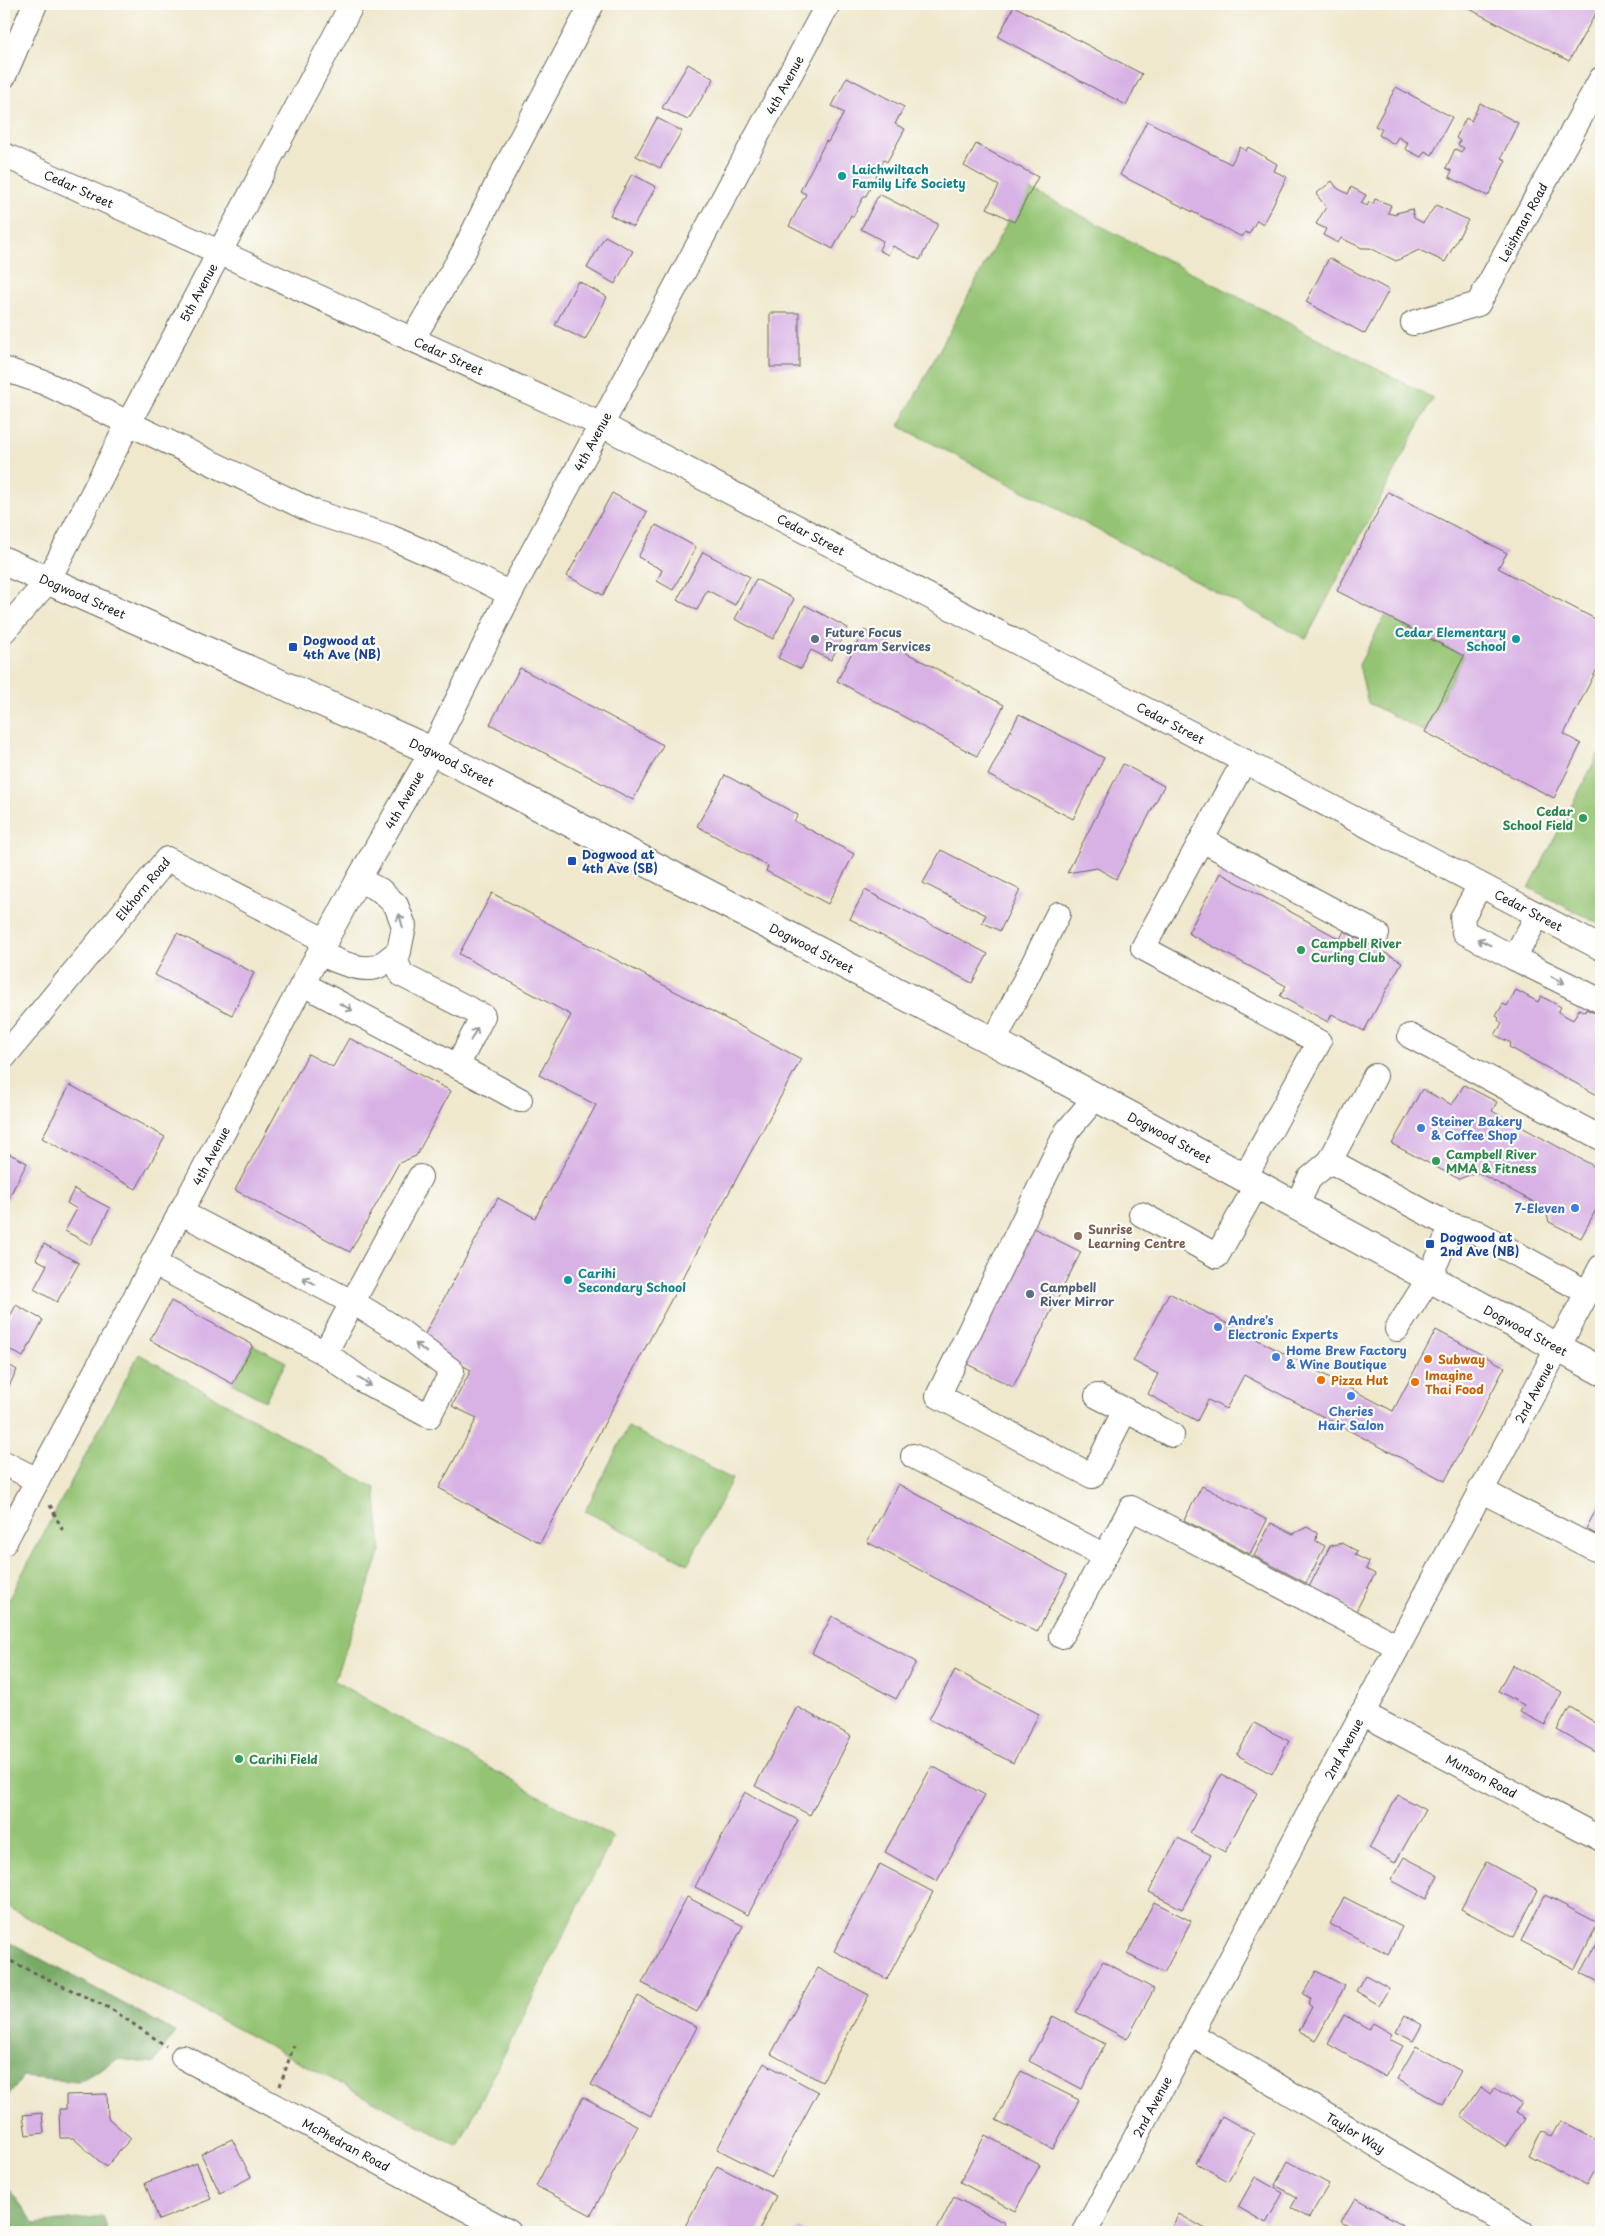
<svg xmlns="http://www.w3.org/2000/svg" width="1605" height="2236" font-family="'Playpen Sans',sans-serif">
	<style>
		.green { fill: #94c473; stroke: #587048 }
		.forest { fill: #77aa65; stroke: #4a6340 }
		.building { fill: #d8b2e5 }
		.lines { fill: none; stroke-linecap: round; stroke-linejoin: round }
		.minor-casing { stroke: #66635a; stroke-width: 26 }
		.major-casing { stroke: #66635a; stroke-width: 30 }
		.path { stroke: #66635a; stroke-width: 3; stroke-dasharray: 4 4; stroke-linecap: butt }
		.minor { stroke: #fff; stroke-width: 24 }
		.major { stroke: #fff; stroke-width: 28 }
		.oneway { stroke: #999 }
		.culture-dot { fill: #0f9aa8; stroke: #fdfcf7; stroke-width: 2 }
		.service-dot { fill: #5c6f8a; stroke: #fdfcf7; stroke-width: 2 }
		.transit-dot { fill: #1a4fb4; stroke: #fdfcf7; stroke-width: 2 }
		.leisure-dot { fill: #2e9e5b; stroke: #fdfcf7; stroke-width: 2 }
		.shop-dot { fill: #3f7fe0; stroke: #fdfcf7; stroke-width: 2 }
		.education-dot { fill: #8d6e63; stroke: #fdfcf7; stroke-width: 2 }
		.food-dot { fill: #e8710a; stroke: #fdfcf7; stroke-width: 2 }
		.labels { text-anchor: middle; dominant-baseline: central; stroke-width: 4.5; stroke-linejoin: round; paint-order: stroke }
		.street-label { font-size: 12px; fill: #1c1c1c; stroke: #fdfcf7 }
		.culture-label { font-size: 12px; font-weight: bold; fill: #0d838f; stroke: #fdfcf7; text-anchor: start }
		.service-label { font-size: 12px; font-weight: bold; fill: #4e5e75; stroke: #fdfcf7; text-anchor: start }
		.transit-label { font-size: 12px; font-weight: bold; fill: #164399; stroke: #fdfcf7; text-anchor: start }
		.leisure-label { font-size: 12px; font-weight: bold; fill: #27864d; stroke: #fdfcf7; text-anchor: start }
		.shop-label { font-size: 12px; font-weight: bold; fill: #366cbe; stroke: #fdfcf7; text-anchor: start }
		.education-label { font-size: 12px; font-weight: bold; fill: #785e54; stroke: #fdfcf7; text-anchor: start }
		.food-label { font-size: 12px; font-weight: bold; fill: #c56008; stroke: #fdfcf7; text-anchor: start }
	</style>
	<rect width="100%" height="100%" fill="#fdfcf7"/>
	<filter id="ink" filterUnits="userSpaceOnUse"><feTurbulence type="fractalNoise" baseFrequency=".02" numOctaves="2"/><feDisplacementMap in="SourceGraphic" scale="10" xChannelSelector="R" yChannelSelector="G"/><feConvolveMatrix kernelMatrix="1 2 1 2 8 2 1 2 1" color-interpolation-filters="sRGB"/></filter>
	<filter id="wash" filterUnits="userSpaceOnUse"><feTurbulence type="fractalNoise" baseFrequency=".0096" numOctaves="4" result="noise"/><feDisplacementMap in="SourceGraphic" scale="20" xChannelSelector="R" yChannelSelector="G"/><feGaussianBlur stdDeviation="1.12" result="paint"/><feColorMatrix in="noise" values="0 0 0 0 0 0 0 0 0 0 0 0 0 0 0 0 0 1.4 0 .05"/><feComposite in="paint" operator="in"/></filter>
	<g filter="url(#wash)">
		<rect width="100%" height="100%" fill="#efe8cd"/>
		<g class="green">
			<path d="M1026,187l407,211 -127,241 -407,-213z"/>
			<path d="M1385,616l79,40 -39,76 -57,-29 -9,-38z"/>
			<path d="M1601,749v176l-72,-37z"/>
			<path d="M253,1345l33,17 -21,39 -32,-17z"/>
			<path d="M139,1354l236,134 6,63 -47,130 279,156 -155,309 -454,-241v-297z"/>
			<path d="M628,1427l104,52 -44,85 -103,-53z"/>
		</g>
		<g class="forest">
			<path d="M4,1939l172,93 -23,32 -35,-5 -40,23 -55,-5 -19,25z"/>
			<path d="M4,2182l31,42 68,-8 5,16h-104z"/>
		</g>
		<g id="blocks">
			<g class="building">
				<path d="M1460,4h141l-32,57z"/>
				<path d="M1014,6l128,68 -16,31 -128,-68z"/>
				<path d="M688,64l26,15 -26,41 -26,-12z"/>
				<path d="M847,77l57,30 -9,17 10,5 -18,33 -3,-2 -18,36h-2l-11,21 -2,-2 -18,34 -44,-23 17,-32 -6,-3 26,-50 2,1 16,-29 -12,-7z"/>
				<path d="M1396,87l56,30 -20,38 -7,-4 -4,6 -16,-8 3,-6 -10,-6 -4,7 -15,-9 3,-6 -7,-3z"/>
				<path d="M1480,103l38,20 -17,35 5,2 -18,36 -39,-19 3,-6 -6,-3 9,-19 6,3 3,-4 -6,-3 2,-4 -4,-3 10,-20 5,3z"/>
				<path d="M657,118l25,13 -22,37 -24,-12z"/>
				<path d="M1147,121l84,43 9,-17 6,4 2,-4 29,17 -3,7 13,6 -24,47 -6,-4 -8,14 -4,-2 -3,5 -122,-62z"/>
				<path d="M976,144l62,33 -24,45 -27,-14 12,-22 -35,-20z"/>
				<path d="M632,174l24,13 -23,40 -23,-12z"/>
				<path d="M1332,181l5,7 11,6 3,-7 15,8 -5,8 6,3 2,-4 4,2 2,-5 16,6 -3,8 8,2v-2l16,-4 2,9 9,5 13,-18 32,15 -23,42 -26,-12 -23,11 -26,-13h-8l-21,-10 -3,5 -15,-8 3,-6 -10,-5 10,-17 -10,-13z"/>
				<path d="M879,194l59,30 -18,36 -27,-14 -5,9 -9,-5 4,-9 -22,-12z"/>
				<path d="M605,236l28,15 -18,33 -28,-16z"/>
				<path d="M1329,258l60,32 -24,44 -59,-32z"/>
				<path d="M578,281l29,16 -22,43 -30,-15z"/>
				<rect x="770" y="313" width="29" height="54"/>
				<path d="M1388,492l119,61 -9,15 103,54v39l-37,73 17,10 -27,54 -129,-66 39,-76 -127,-65z"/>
				<path d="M612,493l35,19 -44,83 -36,-19z"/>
				<path d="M656,525l40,22 -23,43 -16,-9 5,-11 -24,-13z"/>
				<path d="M703,552l47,25 -15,28 -28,-15 -10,20 -20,-10z"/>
				<path d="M756,579l38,20 -21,40 -38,-20z"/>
				<path d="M805,605l43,23 -17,32 -20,-10 -10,19 -23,-11z"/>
				<path d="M864,630l140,75 -27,51 -140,-75z"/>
				<path d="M520,668l143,77 -30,55 -143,-76z"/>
				<path d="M1019,714l85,44 -31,61 -85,-44z"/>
				<path d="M1123,764l41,22 -48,93 -19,-11 -30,5z"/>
				<path d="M725,775l73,40 -4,6 60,33 -26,50 -62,-33 2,-5 -71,-40z"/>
				<path d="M941,850l79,40 -20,41 -18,-9 4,-7 -63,-32z"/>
				<path d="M1220,873l120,66 4,-8 58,31 -38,69 -32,-17 -4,8 -48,-26 6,-10 -98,-53z"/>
				<path d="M865,890l123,64 -16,29 -122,-64z"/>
				<path d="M492,893l309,166 -261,484 -101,-55 38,-70 -25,-12 19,-36 -51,-27 78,-145 37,20 61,-113 -57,-30 32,-60 -112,-61z"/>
				<path d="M177,933l77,40 -22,42 -77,-40z"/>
				<path d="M1516,990l22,12 3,-6 20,11 -3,5 15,8 6,-11 6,3 1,-3 11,5 -2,4 3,1 3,-5v83l-92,-50 2,-4 -16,-8 7,-12 -4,-3 1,-2 -3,-2 7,-12 4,2z"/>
				<path d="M349,1038l102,53 -35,65 -17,7 -49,89 -115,-62 73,-136 25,13z"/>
				<path d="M70,1085l95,52 -29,52 -94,-51z"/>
				<path d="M1464,1085l33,17 -5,9 109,59v30l-20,38 -32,-16 -4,-14 -68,-36 -18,7 -67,-35 30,-55 30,16z"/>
				<path d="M4,1151l23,12 -19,36 -4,-2z"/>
				<path d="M74,1189l36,19 -19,37 -26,-14 12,-22 -10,-6z"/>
				<path d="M1033,1228l48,24 -68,135 -48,-24z"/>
				<path d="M44,1244l35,19 -22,39 -23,-13 13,-24 -11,-6z"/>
				<path d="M1169,1293l224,118 43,-81 69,37 -60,114 -201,-106 -18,34 -18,-9 -11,21 -49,-27 10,-20 -25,-13z"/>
				<path d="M171,1301l82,44 -20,39 -83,-44z"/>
				<path d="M16,1305l27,15 -20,37 -19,-11v-17z"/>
				<path d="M4,1362l13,8 -13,26z"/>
				<path d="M898,1484l169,91 -30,57 -170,-90z"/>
				<path d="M1202,1486l65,34 -17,34 -66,-34z"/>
				<path d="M1601,1500v37l-15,-8z"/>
				<path d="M1271,1523l22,11 14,-7 10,6 -1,8 9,5 -19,37 -52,-27z"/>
				<path d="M1342,1543l15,8 -2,4 14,7 -3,7 9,5 -19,37 -47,-24 21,-41z"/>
				<path d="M832,1616l84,46 -20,37 -84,-46z"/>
				<path d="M1512,1665l50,27 -17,33 -25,-13 4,-7 -26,-14z"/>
				<path d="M955,1670l84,44 -26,49 -84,-44z"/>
				<path d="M797,1707l54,29 -41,79 -55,-29z"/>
				<path d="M1570,1707l31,19v29l-44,-25z"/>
				<path d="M1254,1723l35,18 -17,33 -35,-19z"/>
				<path d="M932,1766l53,29 -48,86 -52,-29z"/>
				<path d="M1221,1774l36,19 -32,59 -35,-19z"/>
				<path d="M745,1792l53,28 -50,95 -53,-28z"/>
				<path d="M1398,1795l27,15 -30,53 -26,-15z"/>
				<path d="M1178,1838l33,17 -29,54 -33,-17z"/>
				<path d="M1404,1857l34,18 -12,24 -35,-19z"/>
				<path d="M1486,1862l52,28 -24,47 -53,-28z"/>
				<path d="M880,1864l53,28 -46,87 -53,-28z"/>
				<path d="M1545,1895l53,28 -23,46 -54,-28z"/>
				<path d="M687,1897l56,29 -46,86 -55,-29z"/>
				<path d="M1344,1897l58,30 -14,27 -58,-30z"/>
				<path d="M1154,1902l37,19 -27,52 -37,-19z"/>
				<path d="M1601,1935v48l-20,-10z"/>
				<path d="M1103,1961l51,28 -27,50 -51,-27z"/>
				<path d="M818,1968l51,27 -47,87 -51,-28z"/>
				<path d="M1316,1971l29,15 -29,54 -17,-9 13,-24 -4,-3 3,-5 -8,-5z"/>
				<path d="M1365,1975l24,13 -10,17 -23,-14z"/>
				<path d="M638,1996l59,31 -46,89 -60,-31z"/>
				<path d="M1344,2015l25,14 4,-6 19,11 -3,5 14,7 -18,31 -57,-33z"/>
				<path d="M1405,2015l17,10 -9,16 -17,-9z"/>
				<path d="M1053,2016l52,28 -23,45 -53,-28z"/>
				<path d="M1416,2046l45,25 -19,33 -45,-25z"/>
				<path d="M764,2063l54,29 -46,85 -55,-28z"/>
				<path d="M1021,2071l58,29 -26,49 -57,-29z"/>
				<path d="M1481,2087l9,7 5,-7 26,17 -6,9 10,6 -19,28 -45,-30z"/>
				<path d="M107,2094l1,24 23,20 -25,29 -33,-29h-13l-1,-29h7v-14z"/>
				<path d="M583,2097l55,29 -47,89 -55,-29z"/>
				<path d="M42,2113l2,20 -18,2 -3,-20z"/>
				<path d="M1222,2116l32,18 -26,47 -32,-18z"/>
				<path d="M1561,2121l40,21v29l-4,-3 -10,18 -58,-30 13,-25 10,6z"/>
				<path d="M985,2135l55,30 -25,46 -55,-29z"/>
				<path d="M232,2139l19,38 -31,16 -19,-39z"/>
				<path d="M1288,2161l41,23 -20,34 -18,-10 6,-11 -22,-12z"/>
				<path d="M197,2163l14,36 -52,21 -14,-37z"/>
				<path d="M717,2166l59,30 -18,36h-76z"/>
				<path d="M1255,2177l28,16 -17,30 -28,-16z"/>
				<path d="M954,2197l51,26 -5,9h-64z"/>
				<path d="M1355,2198l47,26 -4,8h-39l-18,-10z"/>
				<path d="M1179,2214l32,18h-42z"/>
				<path d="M798,2228l8,4h-10z"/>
			</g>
		</g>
	</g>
	<g filter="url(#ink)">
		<use href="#blocks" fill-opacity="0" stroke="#66635a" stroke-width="1"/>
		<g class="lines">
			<g class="minor-casing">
				<g id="minor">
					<path d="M4,76l31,-72"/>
					<path id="s1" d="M4,155l598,270 999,523"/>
					<path id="s2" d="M1413,323l65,-19 123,-225"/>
					<path d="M412,340l51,-87 34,-69 95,-180"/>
					<path d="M4,369l41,14 269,129 76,25 60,26 60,31"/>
					<path id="s3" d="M4,631l44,-50 80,-157 224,-420"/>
					<path d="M1244,761l-101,187 176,94 -75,137"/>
					<path d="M1202,840l175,94"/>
					<path d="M1480,885l-18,33 2,14 50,26 24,-43"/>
					<path d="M320,953c14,7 40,19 56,14 7,-2 16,-11 23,-16l5,-25 -8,-21 -16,-15 -22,-10"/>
					<path d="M1514,958l87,43"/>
					<path d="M303,984l154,82 26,-50 -81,-41 -6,-14 3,-10"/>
					<path d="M1410,1036l191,102"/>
					<path d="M994,1042l64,-128"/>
					<path id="s4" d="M4,1057l163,-198 159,82"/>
					<path d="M457,1066l63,34"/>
					<path d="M1375,1076l-45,85 117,63 29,8 112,61"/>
					<path d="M1096,1097l-29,34 -129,265 154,80 33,-66 -28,-14"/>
					<path d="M1297,1205l12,-26 21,-18"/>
					<path d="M180,1212l181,95 39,24 52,40 -23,45 -67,-36 -37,-27"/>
					<path d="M1141,1214l76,42 40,-72"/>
					<path d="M153,1263l172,90 95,-176"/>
					<path d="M1397,1329l33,-52 22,-52"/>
					<path d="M1125,1410l47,25"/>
					<path d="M913,1456l192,100"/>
					<path d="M4,1463l33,17"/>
					<path d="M1480,1490l121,62"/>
					<path id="s5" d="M4,1543l354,-663 74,-129 78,-157 318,-590"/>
					<path d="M1061,1636l70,-128 266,138"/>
					<path id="s6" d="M1362,1713l239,126"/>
					<path id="s7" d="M1191,2034l331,198"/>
					<path id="s8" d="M183,2057l326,175"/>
					<path id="s9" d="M1085,2232l516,-965"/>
				</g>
			</g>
			<g class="major-casing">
				<g id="major">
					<path id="s10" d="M4,561l428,190 562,291 607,329"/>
				</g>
			</g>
			<g class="path">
				<path d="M50,1505l13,26"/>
				<path d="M4,1958l107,51 55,37"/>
				<path d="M280,2086l14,-41"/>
			</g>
			<use href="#minor" class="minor"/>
			<use href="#major" class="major"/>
		</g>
		<defs><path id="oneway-shaft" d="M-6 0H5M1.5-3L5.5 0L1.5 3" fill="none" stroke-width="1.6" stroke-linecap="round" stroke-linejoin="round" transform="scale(1.25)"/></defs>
		<g class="oneway">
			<use href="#oneway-shaft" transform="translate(401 921) rotate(-106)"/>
			<use href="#oneway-shaft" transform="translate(1484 942) rotate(-153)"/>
			<use href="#oneway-shaft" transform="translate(1558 980) rotate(26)"/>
			<use href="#oneway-shaft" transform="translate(346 1007) rotate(28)"/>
			<use href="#oneway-shaft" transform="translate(474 1034) rotate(-62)"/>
			<use href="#oneway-shaft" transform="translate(309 1281) rotate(-152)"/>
			<use href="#oneway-shaft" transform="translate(421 1348) rotate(-142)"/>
			<use href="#oneway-shaft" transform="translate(365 1382) rotate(31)"/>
		</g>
	</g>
	<g class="culture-dot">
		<circle cx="842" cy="176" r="5"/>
		<circle cx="1516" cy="639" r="5"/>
		<circle cx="568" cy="1280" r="5"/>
	</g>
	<g class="service-dot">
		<circle cx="815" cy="639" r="5"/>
		<circle cx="1030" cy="1294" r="5"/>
	</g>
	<g class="transit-dot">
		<rect x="288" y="642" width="10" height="10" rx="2.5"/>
		<rect x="567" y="856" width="10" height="10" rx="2.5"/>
		<rect x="1425" y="1239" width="10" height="10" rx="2.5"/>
	</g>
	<g class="leisure-dot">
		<circle cx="1583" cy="818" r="5"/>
		<circle cx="1301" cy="950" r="5"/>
		<circle cx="1436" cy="1161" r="5"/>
		<circle cx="239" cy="1759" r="5"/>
	</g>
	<g class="shop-dot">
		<circle cx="1421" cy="1128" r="5"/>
		<circle cx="1575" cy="1208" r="5"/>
		<circle cx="1218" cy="1327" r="5"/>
		<circle cx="1276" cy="1357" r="5"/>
		<circle cx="1351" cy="1396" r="5"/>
	</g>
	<circle class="education-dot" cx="1078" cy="1236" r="5"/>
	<g class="food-dot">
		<circle cx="1428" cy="1359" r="5"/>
		<circle cx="1321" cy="1380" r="5"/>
		<circle cx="1415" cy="1382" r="5"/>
	</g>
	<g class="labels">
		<g class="street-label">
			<text stroke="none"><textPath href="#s5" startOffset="1654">4th Avenue</textPath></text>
			<text stroke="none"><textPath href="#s1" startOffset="82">Cedar Street</textPath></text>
			<text stroke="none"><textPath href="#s2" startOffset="161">Leishman Road</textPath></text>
			<text stroke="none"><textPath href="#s3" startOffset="392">5th Avenue</textPath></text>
			<text stroke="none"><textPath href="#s1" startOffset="488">Cedar Street</textPath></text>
			<text stroke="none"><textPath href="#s5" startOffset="1249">4th Avenue</textPath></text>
			<text stroke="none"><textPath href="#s1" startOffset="892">Cedar Street</textPath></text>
			<text stroke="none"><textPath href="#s10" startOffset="86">Dogwood Street</textPath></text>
			<text stroke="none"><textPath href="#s1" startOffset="1298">Cedar Street</textPath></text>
			<text stroke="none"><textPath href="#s10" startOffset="491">Dogwood Street</textPath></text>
			<text stroke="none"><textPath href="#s5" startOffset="844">4th Avenue</textPath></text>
			<text stroke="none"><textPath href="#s4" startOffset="218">Elkhorn Road</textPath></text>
			<text stroke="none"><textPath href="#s1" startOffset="1702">Cedar Street</textPath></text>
			<text stroke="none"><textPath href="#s10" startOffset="896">Dogwood Street</textPath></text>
			<text stroke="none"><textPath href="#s10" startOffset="1301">Dogwood Street</textPath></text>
			<text stroke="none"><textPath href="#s5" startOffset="439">4th Avenue</textPath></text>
			<text stroke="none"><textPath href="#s10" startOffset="1706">Dogwood Street</textPath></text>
			<text stroke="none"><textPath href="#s9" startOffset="952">2nd Avenue</textPath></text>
			<text stroke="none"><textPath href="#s9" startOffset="548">2nd Avenue</textPath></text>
			<text stroke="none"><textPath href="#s6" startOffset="135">Munson Road</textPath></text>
			<text stroke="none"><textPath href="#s9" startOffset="142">2nd Avenue</textPath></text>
			<text stroke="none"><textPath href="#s7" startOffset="192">Taylor Way</textPath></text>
			<text stroke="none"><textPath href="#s8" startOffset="185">McPhedran Road</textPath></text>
		</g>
		<g class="culture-label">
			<text x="852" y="169">Laichwiltach<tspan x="852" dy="14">Family Life Society</tspan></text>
			<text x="1506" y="632" text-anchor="end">Cedar Elementary<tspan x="1506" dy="14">School</tspan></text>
			<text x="578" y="1273">Carihi<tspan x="578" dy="14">Secondary School</tspan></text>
		</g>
		<g class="service-label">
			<text x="825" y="632">Future Focus<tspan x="825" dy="14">Program Services</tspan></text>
			<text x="1040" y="1287">Campbell<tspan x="1040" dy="14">River Mirror</tspan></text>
		</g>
		<g class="transit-label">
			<text x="303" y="640">Dogwood at<tspan x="303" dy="14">4th Ave (NB)</tspan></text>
			<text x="582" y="854">Dogwood at<tspan x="582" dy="14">4th Ave (SB)</tspan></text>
			<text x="1440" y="1237">Dogwood at<tspan x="1440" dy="14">2nd Ave (NB)</tspan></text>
		</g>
		<g class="leisure-label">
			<text x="1573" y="811" text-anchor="end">Cedar<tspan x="1573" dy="14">School Field</tspan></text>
			<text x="1311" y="943">Campbell River<tspan x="1311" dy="14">Curling Club</tspan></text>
			<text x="1446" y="1154">Campbell River<tspan x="1446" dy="14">MMA &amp; Fitness</tspan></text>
			<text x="249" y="1759">Carihi Field</text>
		</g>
		<g class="shop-label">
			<text x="1431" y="1121">Steiner Bakery<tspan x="1431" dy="14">&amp; Coffee Shop</tspan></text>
			<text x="1565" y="1208" text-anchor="end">7-Eleven</text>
			<text x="1228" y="1320">Andre's<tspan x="1228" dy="14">Electronic Experts</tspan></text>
			<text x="1286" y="1350">Home Brew Factory<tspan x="1286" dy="14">&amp; Wine Boutique</tspan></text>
			<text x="1351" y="1411" text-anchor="middle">Cheries<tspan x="1351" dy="14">Hair Salon</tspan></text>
		</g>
		<g class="education-label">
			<text x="1088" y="1229">Sunrise<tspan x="1088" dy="14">Learning Centre</tspan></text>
		</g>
		<g class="food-label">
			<text x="1438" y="1359">Subway</text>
			<text x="1425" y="1375">Imagine<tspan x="1425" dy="14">Thai Food</tspan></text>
			<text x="1331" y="1380">Pizza Hut</text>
		</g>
	</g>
	<rect width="1605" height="2236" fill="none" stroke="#fdfcf7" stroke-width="20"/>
</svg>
